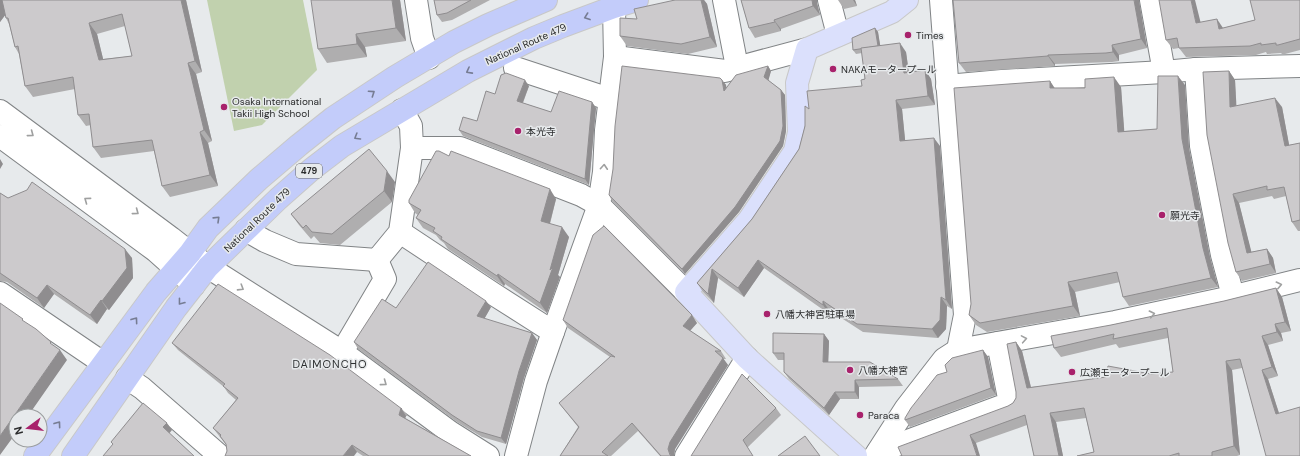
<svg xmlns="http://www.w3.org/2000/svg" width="1300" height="456" font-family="'DM Sans','Noto Sans JP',sans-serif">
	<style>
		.green { fill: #c1d1ae }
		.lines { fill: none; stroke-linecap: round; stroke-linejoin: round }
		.minor-casing { stroke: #818486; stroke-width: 24 }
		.major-casing { stroke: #c8c8c8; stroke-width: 24 }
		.highway-casing { stroke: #c8c8c8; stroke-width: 24 }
		.minor { stroke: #fff; stroke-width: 22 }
		.major { stroke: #dbe0fc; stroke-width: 22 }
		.highway { stroke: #c3ccfa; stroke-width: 22 }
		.wall { fill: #afaeaf; fill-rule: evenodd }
		.shaded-wall { fill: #8f8d8f }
		.building { fill: #cccacc; stroke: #8f8d8f; fill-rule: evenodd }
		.oneway { stroke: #767c93 }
		.oneway2 { stroke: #9fa0a0 }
		.poi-dot { fill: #a8226c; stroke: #e7eaec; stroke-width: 1.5 }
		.labels { text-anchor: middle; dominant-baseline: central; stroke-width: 3; stroke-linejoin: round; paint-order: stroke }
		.shield { fill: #e7eaec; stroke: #636466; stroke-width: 1 }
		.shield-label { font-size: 9px; font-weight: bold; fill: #2a2b2c }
		.poi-label { font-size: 10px; fill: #2a2b2c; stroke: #e7eaec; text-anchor: start }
		.street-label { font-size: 10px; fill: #2a2b2c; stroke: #e7eaec }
		.neighbourhood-label { font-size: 11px; letter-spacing: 1px; fill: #2e3031; stroke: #e7eaec }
	</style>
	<rect width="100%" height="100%" fill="#e7eaec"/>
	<path class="green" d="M207,0h96l14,70 -55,55 -28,6z"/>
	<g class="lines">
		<g class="minor-casing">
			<g id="minor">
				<path d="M416,0l6,38 7,20"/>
				<path d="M724,0l13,67"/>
				<path d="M829,0l9,35"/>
				<path d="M941,0l24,315 -7,35"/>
				<path d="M1151,0l13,72"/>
				<path d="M615,57l110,14 82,-22"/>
				<path d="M515,68l94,31"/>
				<path d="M1196,69l5,77 21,109 11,41"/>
				<path d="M947,86l55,-5 162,-9 32,-3 104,-3"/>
				<path d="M402,110l9,16 1,22h48l121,47 18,10 87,87"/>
				<path d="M0,111l171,127 37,29 134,85 108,80 38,24"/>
				<path d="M0,136l156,115 38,34"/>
				<path d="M246,230l19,11 31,13 81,6 23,-28 12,-84"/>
				<path d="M400,232l95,63 58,37 46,-127 5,-33 2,-42 9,-73 -1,-50"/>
				<path d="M0,293l103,70"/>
				<path d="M342,352l43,-73 -8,-19"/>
				<path d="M127,378l15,10 78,68"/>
				<path d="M878,452l132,-49 -12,-60"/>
				<path d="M516,456l20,-75 17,-49"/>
				<path d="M686,456l61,-98"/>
				<path d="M875,456l31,-48 38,-49 14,-9 157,-28 112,-24 73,-18"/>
			</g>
		</g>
		<g class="major-casing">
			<path id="major" d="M856,456l-109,-98 -61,-66 63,-72 46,-69 4,-19 -2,-49 10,-34 85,-37 15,-12"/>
		</g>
		<g class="highway-casing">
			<g id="highway">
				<path d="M35,456l121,-164 34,-39 18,-25 51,-49 40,-34 34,-27 62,-41 59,-35 34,-17 58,-25"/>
				<path d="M73,456l103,-148 32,-41 70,-68 34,-30 30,-23 126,-75 66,-33 29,-12 51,-19 23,-7"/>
			</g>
		</g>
		<use href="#minor" class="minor"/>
		<use href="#major" class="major"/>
		<use href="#highway" class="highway"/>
	</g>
	<g class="wall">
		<path d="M0,0h186l16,72 -6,2 16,67 -4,2 10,43 -48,11 -8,-11 -8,-35 -53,7 -8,-11 -2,-22 -5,1 -8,-11 -3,-26 -42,8 -8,-11 -6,-32 -4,-7 -6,-23 -3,-6 -1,-3 -5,7zM125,26l7,30 -29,3 -6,-25z"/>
		<path d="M400,0l6,41 -41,6 2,10 -40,6 -9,-14z"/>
		<path d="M434,0h56l-38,20 -10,2 -5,-7z"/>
		<path d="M675,0h29l3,4 10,43 -29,7 -61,-8 -7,-10 17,-17z"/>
		<path d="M741,0h76v3l3,12 -39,14v2l-26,7 -6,-10z"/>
		<path d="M838,0h19h-2l2,6 -13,3z"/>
		<path d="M1300,0v50l-15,4h-3l-1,-1 -14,1 -1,-2 -10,3 -70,2 -7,-9 -6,1 -7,-9 34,-18 23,6 32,-8z"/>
		<path d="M1139,2l8,46 -28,7v6l-7,1 -57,2v2l-89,6 -7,-9z"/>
		<path d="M875,28l3,4 2,14 26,6 3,20 16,-2 6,9 4,26 -33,4 3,31 35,6 12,163 -5,-3 -1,23 -8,9 -75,-6 -34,-22v4l-65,-46 -20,29 -26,-19 -4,25 -11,-11 -6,-9 55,-64 47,-70 10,-40 53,-23 3,-7 -3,-26 -6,1 -3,-4z"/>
		<path d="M768,66l3,5 -3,9 13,10 4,5 1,36 -3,15 -44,66 -54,62 -73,-73 -3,-6 113,-115 4,5v3z"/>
		<path d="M1229,71l6,9 1,26 46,1 7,38 11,-2v88h-2l-6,-9 -6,-26 -12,3 -2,-3 -33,7 12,49 16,-3 6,9 3,15 -34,8 -6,-9z"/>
		<path d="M1050,81l4,7 67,-1 3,44 33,-2 28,-44 4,63 21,109 8,30 -89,19 -6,-9 -3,-15 -45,10 5,24 -93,16 -11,-7 -7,-10 2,-11z"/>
		<path d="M529,86l-6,17 28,9 41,-10 4,6 -7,77 -126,-49 -4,-6 18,-9 18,-27z"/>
		<path d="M449,156l107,43 -6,25 19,13 -11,38 2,2 -13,36 -42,-29 -1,2 -56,-37 -4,-6 -4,-3 -4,-5 -13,-7 -7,-10 2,-3 -3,-2 -6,-10z"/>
		<path d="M395,182l-3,20 -52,43 -20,-2 -6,-7 -3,3 -12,-14 -8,-11z"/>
		<path d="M0,193l8,5 124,60 1,20 -24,32 -2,-1 -10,15 -43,-30 -10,14 -37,-26 -6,-1h-1z"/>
		<path d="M1276,288l6,9 9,34 -10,2 2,8 -15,4 10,31 -10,3 11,34 21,43 -58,-88 -10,2 8,85 -3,1h-160l17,-4 -8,-34 -30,4 7,34h-29l-7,-31 -51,18 -74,13 106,-50 5,-3 3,-5v-56l6,9 9,36 142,-15 -5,-34 -49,10 -3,-4 -55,13 -7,-9 57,-23 113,-24z"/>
		<path d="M491,307l-7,12 48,14 5,7 -13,38 -18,66 -24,-7 -25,-15 -99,-73 -4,-7 42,-34z"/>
		<path d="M563,320l134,3 -7,8 31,20 5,8h-3l5,6 -53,84 -1,7h-14l-22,-25 -27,25h-51l18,-29 -19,-24 51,-46 -42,-29z"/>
		<path d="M824,334l5,7 -1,21 70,17 5,7 -44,1v12h-19l-11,16 -40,-36 -5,-7v-12h-6l-5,-7z"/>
		<path d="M172,343l230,66 6,7h-2l-1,2 66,38h-108l-6,-4 -130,-1v-5l-14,-18 23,-28 -8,-7 -4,-6 -46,-37z"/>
		<path d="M983,350l5,7 8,38 -86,32 -5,-7 42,-48z"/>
		<path d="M776,408l5,7 -33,32 -57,9z"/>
	</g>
	<g class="shaded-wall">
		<path d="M0,0h2l7,10 -9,12z"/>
		<path d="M181,0h5l16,72 -7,-11z"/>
		<path d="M392,0h8l6,41 -10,-13z"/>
		<path d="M701,0h3l3,4 10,43 -7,-10z"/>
		<path d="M812,0h5v3l3,12 -7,-9z"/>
		<path d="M853,0h2l2,6z"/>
		<path d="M1134,0h5l8,48 -6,-9z"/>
		<path d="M1191,0h4l8,32 -7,-9z"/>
		<path d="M1217,19l6,9 -4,1z"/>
		<path d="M774,20l7,9v2l-6,-9z"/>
		<path d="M89,23l8,11 9,37 -7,-11z"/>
		<path d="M875,28l3,4 3,18 -3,-4z"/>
		<path d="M356,34l9,13 2,10 -10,-13z"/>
		<path d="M900,43l6,9 4,30 -6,-9z"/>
		<path d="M1112,45l7,10v6l-6,-9z"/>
		<path d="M1048,55l7,9v2l-7,-10z"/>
		<path d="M188,63l8,11 16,67 -8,-11z"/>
		<path d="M768,66l3,5 -3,11 -4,-5z"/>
		<path d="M925,70l6,9 4,26 -7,-9z"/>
		<path d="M1229,71l6,9 2,36 -7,-9z"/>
		<path d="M1178,76l7,9 4,63 21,109 8,30 -7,-9 -8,-30 -21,-109z"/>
		<path d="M1114,77l7,10 4,54 -7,-9z"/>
		<path d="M525,80l4,6 -8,21 -4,-6z"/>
		<path d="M722,80l4,5 2,11 -4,-5z"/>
		<path d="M1050,81l6,9 -6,-2z"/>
		<path d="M781,90l4,5 1,36 -3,15 -44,66 -54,62 -3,-5z"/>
		<path d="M1275,98l7,9 9,48 -6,-9z"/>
		<path d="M896,100l6,9 4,40 -6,-8z"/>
		<path d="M592,102l4,6 -7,77 -4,-6z"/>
		<path d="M200,132l8,11 10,43 -8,-11z"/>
		<path d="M934,138l6,8 12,163 -6,-9z"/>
		<path d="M0,159l3,5 -3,5z"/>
		<path d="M387,171l8,11 -3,20 -8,-11z"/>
		<path d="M550,189l6,10 -8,31 -7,-9z"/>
		<path d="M1233,194l6,9 15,59 -7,-9z"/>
		<path d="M562,227l7,10 -11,38 2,2 -13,36 -7,-10z"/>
		<path d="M125,249l7,9 1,20 -24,32 -7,-9z"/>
		<path d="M1267,249l6,9 3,15 -6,-9z"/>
		<path d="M758,260l6,8 -20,29 -6,-9z"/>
		<path d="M712,269l6,9 -4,25 -6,-9z"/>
		<path d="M498,274l7,10 -1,2 -7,-10z"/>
		<path d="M1068,282l7,10 5,24 -7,-10z"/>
		<path d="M47,285l7,9 -10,14 -7,-10z"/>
		<path d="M1276,288l6,9 9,34 -6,-9z"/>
		<path d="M941,297l6,9 -1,23 -8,9 -6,-9z"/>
		<path d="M101,300l6,9 -10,15 -7,-9z"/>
		<path d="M486,301l5,6 -9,16 -5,-7z"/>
		<path d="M823,301l6,9v4l-6,-9z"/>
		<path d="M692,315l5,8 -9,10 -5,-7z"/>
		<path d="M1275,324l6,9 2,8 -6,-9z"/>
		<path d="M532,333l5,7 -13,38 -18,66 -5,-6 18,-67z"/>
		<path d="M824,334l5,7 -1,28 -5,-7z"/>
		<path d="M1262,336l6,9 10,31 -6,-9z"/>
		<path d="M1016,342l6,9 11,45 -6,-8z"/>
		<path d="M60,350l7,10 -39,56h-12v17l-16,22v-19z"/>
		<path d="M983,350l5,7 8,38 -5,-7z"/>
		<path d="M723,358l5,7 -53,84 -1,7h-3l-3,-7 2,-7z"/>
		<path d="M1226,361l6,9 8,85 -6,-9z"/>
		<path d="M1262,370l6,9 14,44 -6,-9z"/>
		<path d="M855,380l4,7v12l-4,-7z"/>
		<path d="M835,392l5,7 -11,16 -5,-7z"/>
		<path d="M401,408l5,8 -2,6 -5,-7z"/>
		<path d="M1050,413l6,9 7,34h-4z"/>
		<path d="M167,423l5,7 -4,5 -5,-8z"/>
		<path d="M970,435l6,8 4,13h-3z"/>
		<path d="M352,445l5,7 -3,4h-11z"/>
	</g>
	<g class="building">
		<path d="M2,0h179l14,61 -7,2 16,67 -4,2 10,43 -48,11 -10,-46 -59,7 -4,-33 -11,1 -5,-38 -48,9 -7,-40 -3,1 -7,-29h-2zM122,14l10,42 -33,4 -10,-37z"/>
		<path d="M311,0h81l4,28 -40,6 1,10 -39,5z"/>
		<path d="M434,0h37l-24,13 -10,2z"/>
		<path d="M675,0h26l9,37 -29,7 -61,-8v-18l17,1 -3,-10z"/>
		<path d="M741,0h71l1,6 -39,14 1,2 -26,6z"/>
		<path d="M953,0h181l7,39 -29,6 1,7 -7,1 -58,2v1l-89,7z"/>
		<path d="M1159,0h32l5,23 21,-4 2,10 36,-9 -5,-20h50v39l-22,6h-2v-2l-15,2v-2l-11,3 -71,2 -2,-10 -11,2z"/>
		<path d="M875,28l3,18 -25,4 -1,-12z"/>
		<path d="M900,43l4,30 21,-3 3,26 -32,4 4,41 34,-3 12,162 -5,-3 -1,23 -8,9 -75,-5 -34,-23v4l-65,-45 -20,28 -26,-19 -4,25 -11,-11 55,-64 47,-70 6,-23v-20l4,3 -2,-18 55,-5 -1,-6 4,-1 -4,-31z"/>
		<path d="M622,66l98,12 2,2 2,11 12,-16 32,-9 -4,11 17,13 2,36 -3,15 -45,66 -53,62 -73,-74 4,-26 2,-43z"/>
		<path d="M1229,71l1,36 45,-9 10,48 15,-3v77l-8,2 -8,-35 -17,3v-4l-34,8 14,59 20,-4 3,15 -34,8 -8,-29 -21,-108 -4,-63z"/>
		<path d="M506,73l19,7 -8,21 34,11 8,-21 33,11 -7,77 -126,-49 4,-13 14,4 9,-30 9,3 6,-19z"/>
		<path d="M1158,76h20l4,63 21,109 8,30 -88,19 -6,-25 -49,10 5,24 -93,17 -11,-8 2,-11 -17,-216 96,-7v7h35v-9l29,-2 4,55 39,-3z"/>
		<path d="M369,149l18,22 -3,20 -52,43 -20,-2 -6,-7 -3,3 -12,-14z"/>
		<path d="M436,151h3l10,5 2,-5 99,38 -9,32 21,6 -12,43 3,-3 -13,36 -42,-29 -1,2 -56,-37 1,-2 -9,-6 2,-3 -19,-10 5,-8 -12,-7v-3z"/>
		<path d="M32,182l93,67 2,19 -25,33 -1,-1 -11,15 -43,-30 -10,13 -37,-25v-80l8,5 19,-8z"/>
		<path d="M604,226l88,89 -9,11 38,25h-6l8,7 -53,84 -2,7 2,6 1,1h-10l-29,-33 -30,29 6,4h-48l19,-29 -20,-24 52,-47 4,1 -52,-37 30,-85z"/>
		<path d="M428,262l58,39 -9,15 55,17 -13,38 -18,67 -24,-7 -25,-16 -98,-73 28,-43 14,9z"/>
		<path d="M218,284l112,71 72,54 -1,-1 -2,7 72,41h-102l-17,-11 -9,11h-118l2,-5 -1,-7 -6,-8 1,-1 -8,-7 25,-30 -15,-12 2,-2 -53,-41z"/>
		<path d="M1276,288l9,34 -10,2 2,8 -15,4 10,31 -10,3 14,44 24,-7v49h-34l-26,-97 -14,2 8,85 -22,6v4h-33v-3l-10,3h-92l17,-4 -10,-44 -34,5 9,43h-25l-9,-41 -55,20 7,21h-75l-4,-9 110,-41 5,-3 3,-5v-6l-9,-48 9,-2 11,46 79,-11 2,-11 43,8 22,-2 -6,-44 -54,11 1,-5 -60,14 -3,-12 60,-11 113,-24z"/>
		<path d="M0,303l23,16 -1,1 14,9 15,13 -1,1 10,7 -60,86z"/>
		<path d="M773,333l51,1 -1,28h47l28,17 -43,1v12h-20l-11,16 -40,-36v-19h-11z"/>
		<path d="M983,350l8,38 -86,32v-2l6,-10 26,-33 10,-3 -2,-7 7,-7z"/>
		<path d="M742,374l34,34 -33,32 10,16h-62z"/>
		<path d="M143,403l24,20 -4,4 31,29h-91l10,-12 -2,-2z"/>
		<path d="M805,436l15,20h-42z"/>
	</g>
	<defs><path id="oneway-chevron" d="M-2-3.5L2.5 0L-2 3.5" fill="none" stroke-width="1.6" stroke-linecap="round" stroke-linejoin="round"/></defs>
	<g class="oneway">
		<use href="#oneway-chevron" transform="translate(587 17) rotate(160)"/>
		<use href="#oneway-chevron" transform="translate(469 71) rotate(152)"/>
		<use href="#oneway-chevron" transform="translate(372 93) rotate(-34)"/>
		<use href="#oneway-chevron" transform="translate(357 137) rotate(149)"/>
		<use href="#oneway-chevron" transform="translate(217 219) rotate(-44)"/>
		<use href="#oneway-chevron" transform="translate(181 302) rotate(128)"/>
		<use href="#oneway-chevron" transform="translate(135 320) rotate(-54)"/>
		<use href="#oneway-chevron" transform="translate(58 424) rotate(-54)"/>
	</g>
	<g class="oneway2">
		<use href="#oneway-chevron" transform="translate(31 134) rotate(37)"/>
		<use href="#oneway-chevron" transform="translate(604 167) rotate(-86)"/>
		<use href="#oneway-chevron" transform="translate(87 200) rotate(-144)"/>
		<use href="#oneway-chevron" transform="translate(136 212) rotate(37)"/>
		<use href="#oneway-chevron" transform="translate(1279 285) rotate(-13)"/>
		<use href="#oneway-chevron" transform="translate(241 288) rotate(32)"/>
		<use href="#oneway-chevron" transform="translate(1152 314) rotate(-12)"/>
		<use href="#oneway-chevron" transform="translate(1024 339) rotate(-10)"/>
		<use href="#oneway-chevron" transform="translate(384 383) rotate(36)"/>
	</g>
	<g class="poi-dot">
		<circle cx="908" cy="35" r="4"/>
		<circle cx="833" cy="69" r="4"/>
		<circle cx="224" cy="107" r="4"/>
		<circle cx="518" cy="131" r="4"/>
		<circle cx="1162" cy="215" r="4"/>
		<circle cx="767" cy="314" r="4"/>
		<circle cx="850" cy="370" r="4"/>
		<circle cx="1072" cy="372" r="4"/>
		<circle cx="860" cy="415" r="4"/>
	</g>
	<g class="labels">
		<rect class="shield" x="296" y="164" width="26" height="14" rx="3"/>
		<g class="shield-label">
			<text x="309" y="171">479</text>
		</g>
		<g class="poi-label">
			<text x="916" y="35">Times</text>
			<text x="841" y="69">NAKAモータープール</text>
			<text x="232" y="101">Osaka International<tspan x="232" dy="12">Takii High School</tspan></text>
			<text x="526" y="131">本光寺</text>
			<text x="1170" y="215">願光寺</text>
			<text x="775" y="314">八幡大神宮駐車場</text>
			<text x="858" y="370">八幡大神宮</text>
			<text x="1080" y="372">広瀬モータープール</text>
			<text x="868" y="415">Paraca</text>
		</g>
		<g class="street-label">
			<text transform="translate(526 44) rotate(-24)">National Route 479</text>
			<text transform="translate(257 220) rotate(-44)">National Route 479</text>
		</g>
		<g class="neighbourhood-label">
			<text x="330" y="364">DAIMONCHO</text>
		</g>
	</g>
	<g transform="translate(28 428) rotate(255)"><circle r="19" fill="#e7eaec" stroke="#9b9e9f"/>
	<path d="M0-3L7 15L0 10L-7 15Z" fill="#a8226c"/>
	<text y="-6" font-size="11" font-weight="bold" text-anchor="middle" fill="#2a2b2c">N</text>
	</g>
</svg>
